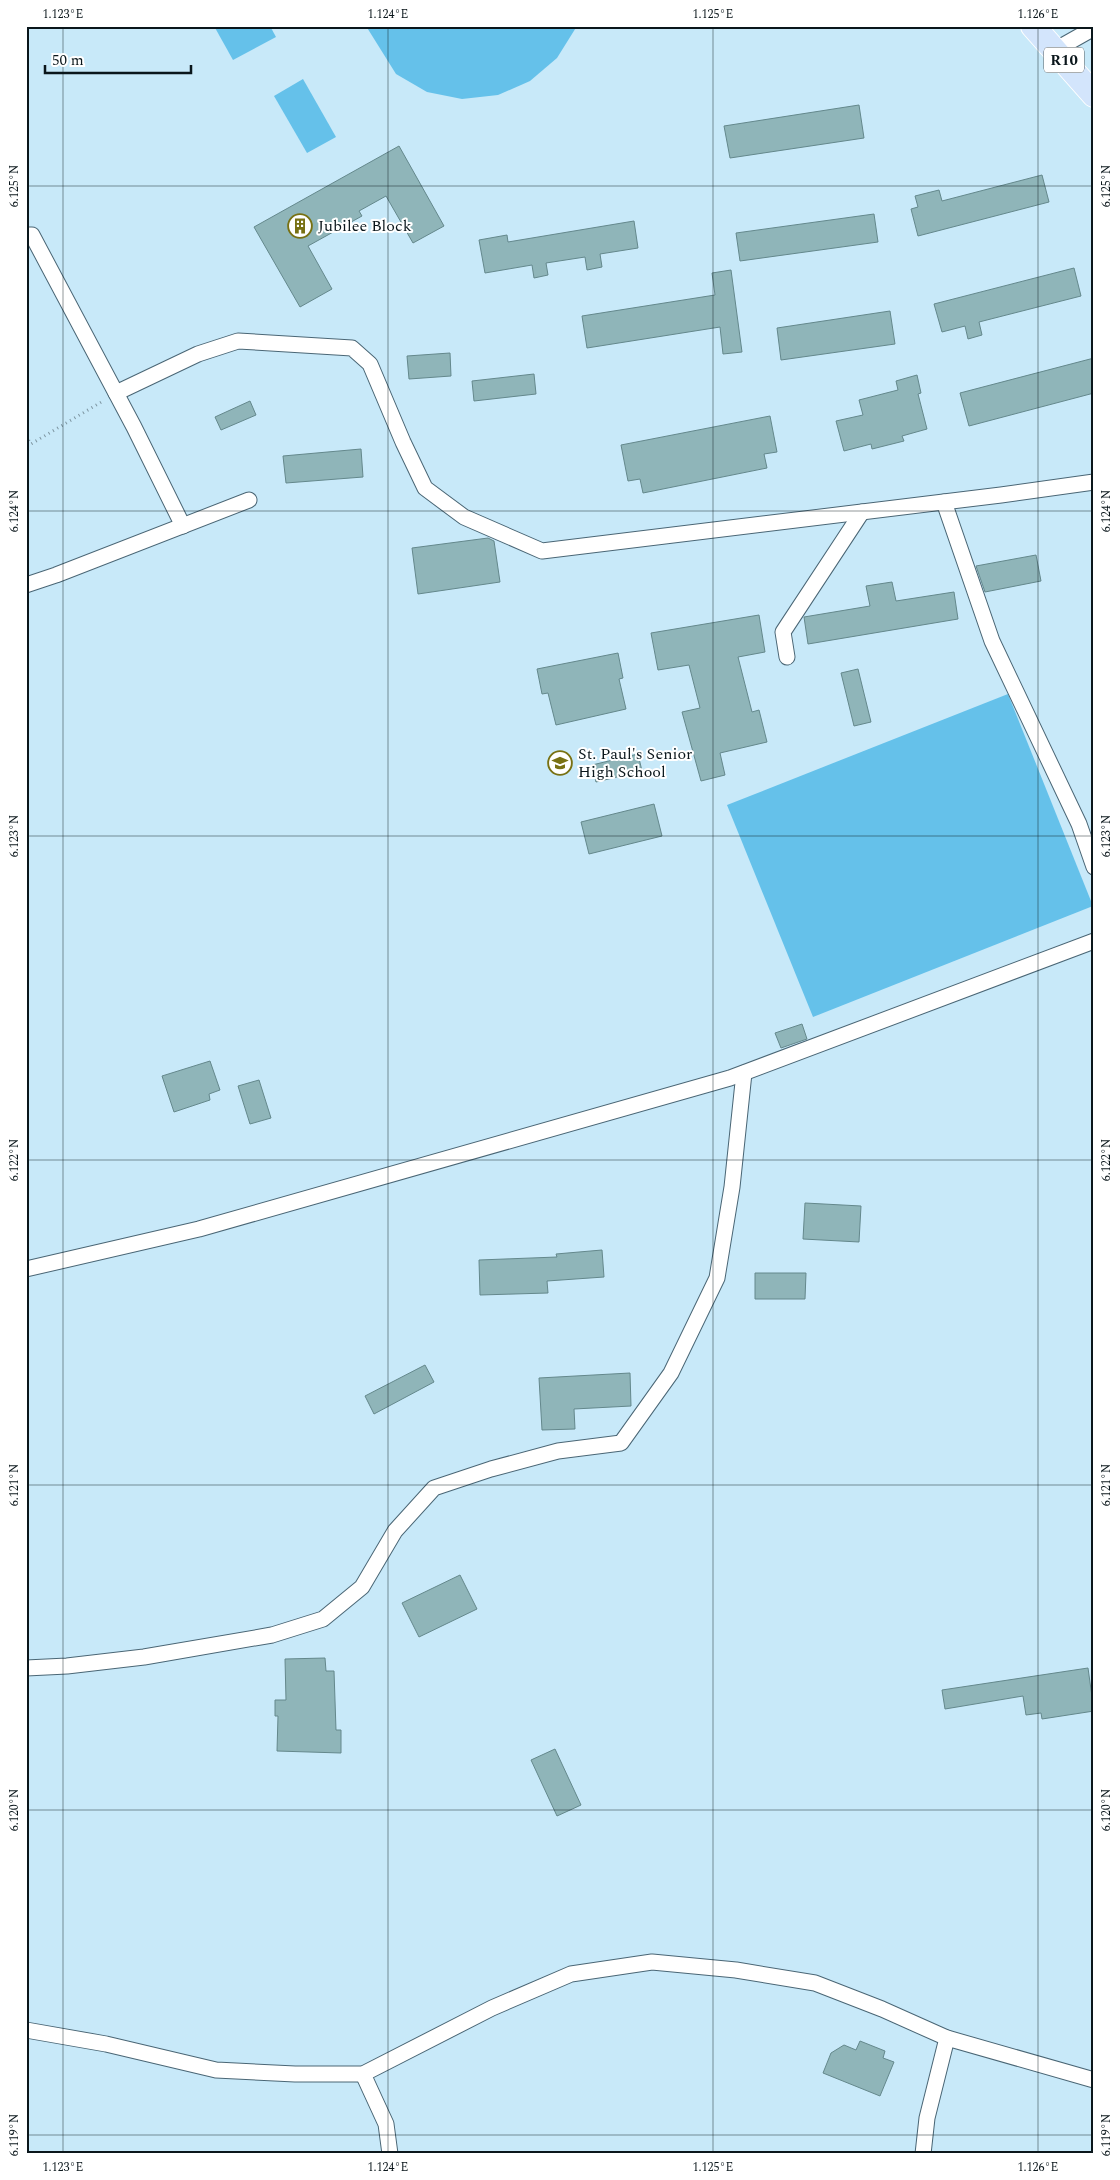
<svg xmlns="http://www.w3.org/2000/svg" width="1120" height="2180" font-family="Spectral,serif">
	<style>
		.pitch { fill: #65c1ea }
		.building { fill: #8fb5b9; stroke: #64888c }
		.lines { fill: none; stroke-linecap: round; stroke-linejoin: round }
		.street-casing { stroke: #4a6675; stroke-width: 17 }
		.primary-casing { stroke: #fff; stroke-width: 26 }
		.path { stroke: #7d95a1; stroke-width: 3; stroke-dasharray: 1 4; stroke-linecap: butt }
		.street { stroke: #fff; stroke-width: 15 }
		.primary { stroke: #d3e5fc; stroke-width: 24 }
		.ticks { fill: none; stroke: #0a161b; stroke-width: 1; stroke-opacity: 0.45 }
		.labels { text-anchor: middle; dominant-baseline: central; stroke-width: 4; stroke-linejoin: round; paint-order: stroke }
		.shield { fill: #fff; stroke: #545c5f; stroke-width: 1 }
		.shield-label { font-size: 15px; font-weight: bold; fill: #0a161b }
		.poi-label { font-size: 16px; fill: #0a161b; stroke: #fff; text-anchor: start }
		.neatline { fill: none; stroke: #0a161b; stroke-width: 2 }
		.ticks-label { font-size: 12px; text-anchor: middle; fill: #0a161b }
	</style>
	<rect width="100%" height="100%" fill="#c8e9f9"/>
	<g class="pitch">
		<path d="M214,26h56l6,11 -43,23z"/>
		<path d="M366,26h211l-20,32 -27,23 -32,14 -36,4 -35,-7 -31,-18z"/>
		<path d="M303,79l33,58 -29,16 -33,-57z"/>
		<path d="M1008,694l85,212 -280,111 -86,-212z"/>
	</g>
	<g class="building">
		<path d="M859,105l5,33 -134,20 -6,-32z"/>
		<path d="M399,146l45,80 -31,17 -27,-47 -27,15 3,5 -54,30 24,43 -32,18 -46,-80z"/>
		<path d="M1042,175l7,27 -131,34 -7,-27 7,-2 -3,-11 24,-6 3,11z"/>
		<path d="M874,214l4,28 -138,19 -4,-28z"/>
		<path d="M634,221l4,27 -38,6 2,13 -15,3 -2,-13 -39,6 2,12 -14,3 -2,-13 -47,8 -6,-33 28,-5 1,7z"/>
		<path d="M1074,268l7,28 -102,26 3,13 -14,4 -3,-13 -23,6 -8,-28z"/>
		<path d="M731,270l11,82 -19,2 -3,-27 -133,21 -5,-32 133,-21 -3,-22z"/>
		<path d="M890,311l5,33 -114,16 -4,-32z"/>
		<path d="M450,353l1,23 -42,3 -2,-23z"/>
		<path d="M1094,358v35l-125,33 -9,-33z"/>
		<path d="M534,374l2,20 -62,7 -2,-20z"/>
		<path d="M917,375l4,18 -3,1 9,35 -25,7 2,5 -32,8 -1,-5 -27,7 -8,-30 27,-6 -4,-15 39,-10 -2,-9z"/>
		<path d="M250,401l6,14 -35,15 -6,-13z"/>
		<path d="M770,416l7,36 -13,2 3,14 -124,25 -3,-14 -12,2 -7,-36z"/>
		<path d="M361,449l2,28 -77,6 -3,-27z"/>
		<path d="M488,538l6,3 6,41 -82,12 -6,-46z"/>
		<path d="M1036,555l5,26 -56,11 -9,-26z"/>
		<path d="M892,582l4,19 58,-9 4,27 -150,25 -4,-27 66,-11 -4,-20z"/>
		<path d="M759,615l6,37 -27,5 14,55 7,-2 8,32 -47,11 5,22 -24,6 -19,-69 18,-4 -11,-43 -31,5 -7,-37z"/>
		<path d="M618,653l5,25 -4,1 7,30 -70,16 -8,-32 -6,1 -5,-25z"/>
		<path d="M858,669l13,53 -17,4 -13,-53z"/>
		<path d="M638,754l4,17 -46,11 -4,-17z"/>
		<path d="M654,804l8,32 -73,18 -8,-32z"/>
		<path d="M802,1024l5,15 -26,9 -6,-15z"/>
		<path d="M210,1061l10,29 -11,4 1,6 -36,12 -12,-36z"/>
		<path d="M259,1080l12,38 -21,6 -12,-38z"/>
		<path d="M805,1203l56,3 -2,36 -56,-3z"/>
		<path d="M602,1250l2,27 -57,4 1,12 -68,2 -1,-35 78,-3 -1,-3z"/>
		<path d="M755,1273h51l-1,26h-50z"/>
		<path d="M425,1365l9,17 -60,32 -9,-18z"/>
		<path d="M630,1373l1,33 -57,3 1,20 -33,1 -3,-52z"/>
		<path d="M460,1575l17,34 -58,28 -17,-34z"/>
		<path d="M325,1658l1,13h8l2,59h5v23l-64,-2 1,-35h-3v-16h11l-1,-41z"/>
		<path d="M1088,1668l6,43 -52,8 -1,-6 -15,2 -3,-19 -78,13 -3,-19z"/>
		<path d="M555,1749l26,56 -24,11 -26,-56z"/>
		<path d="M860,2041l25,10 -2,7 11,4 -14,34 -57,-23 8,-20 13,-8 12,5z"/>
	</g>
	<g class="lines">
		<g class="street-casing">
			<g id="street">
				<path d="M1055,50l39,-22"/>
				<path d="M26,235h6l102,192 49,99"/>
				<path d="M116,393l82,-39 40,-13 114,7 18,16 33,78 22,46 39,29 78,34 459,-56 93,-13"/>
				<path d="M944,502l48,139 87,183 15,43"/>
				<path d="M26,585l30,-10 193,-75"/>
				<path d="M787,657l-4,-25 79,-120"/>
				<path d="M26,1269l173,-40 531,-151 364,-137"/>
				<path d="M26,1668l41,-2 77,-9 128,-22 51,-16 39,-32 33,-56 39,-43 57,-19 67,-18 63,-8 50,-70 46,-95 15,-91 12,-114"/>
				<path d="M26,2030l80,14 110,26 79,4h68l129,-66 79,-34 81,-12 84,8 79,13 67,26 65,29 147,42"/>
				<path d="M363,2074l23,50 4,30"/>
				<path d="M923,2154l4,-36 20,-80"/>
			</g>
		</g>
		<g class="primary-casing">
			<path id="primary" d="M1033,26l61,69"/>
		</g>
		<path class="path" d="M26,436l5,8 72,-43"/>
		<use href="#street" class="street"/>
		<use href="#primary" class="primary"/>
	</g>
	<path class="ticks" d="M63,26v2128M388,26v2128M713,26v2128M1038,26v2128M26,186h1068M26,511h1068M26,836h1068M26,1160h1068M26,1485h1068M26,1810h1068M26,2135h1068"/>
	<defs>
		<g id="building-ring" transform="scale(1.25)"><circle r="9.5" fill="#fff" stroke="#787113" stroke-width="1.5"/><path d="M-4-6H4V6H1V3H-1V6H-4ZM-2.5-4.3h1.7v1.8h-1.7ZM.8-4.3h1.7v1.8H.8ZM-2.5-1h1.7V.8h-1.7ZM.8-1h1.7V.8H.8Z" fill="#787113"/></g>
		<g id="school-ring" transform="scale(1.25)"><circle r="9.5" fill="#fff" stroke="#787113" stroke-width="1.5"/><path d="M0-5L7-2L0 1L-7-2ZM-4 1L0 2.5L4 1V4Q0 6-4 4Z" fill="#787113"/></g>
	</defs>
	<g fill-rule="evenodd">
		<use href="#building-ring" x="300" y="226"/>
		<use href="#school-ring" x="560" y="763"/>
	</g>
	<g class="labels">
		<rect class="shield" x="1044" y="47.5" width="40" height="25" rx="4"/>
		<g class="shield-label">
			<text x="1064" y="60">R10</text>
		</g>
		<g class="poi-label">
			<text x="318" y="226">Jubilee Block</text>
			<text x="578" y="754">St. Paul's Senior<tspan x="578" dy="18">High School</tspan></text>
		</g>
	</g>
	<rect width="1120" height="2180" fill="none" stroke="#ffffff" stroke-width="55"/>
	<path d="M45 65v8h146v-8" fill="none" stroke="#0a161b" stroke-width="2.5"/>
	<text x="52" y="65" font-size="15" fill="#0a161b" stroke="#ffffff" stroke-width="4" paint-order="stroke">50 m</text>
	<rect x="28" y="28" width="1064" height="2124" class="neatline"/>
	<g class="ticks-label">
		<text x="63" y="18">1.123°E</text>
		<text x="388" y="18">1.124°E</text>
		<text x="713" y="18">1.125°E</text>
		<text x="1038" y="18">1.126°E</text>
		<text transform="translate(14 186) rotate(-90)" y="4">6.125°N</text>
		<text transform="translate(1106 186) rotate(-90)" y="4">6.125°N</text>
		<text transform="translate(14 511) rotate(-90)" y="4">6.124°N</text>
		<text transform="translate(1106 511) rotate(-90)" y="4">6.124°N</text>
		<text transform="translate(14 836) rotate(-90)" y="4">6.123°N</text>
		<text transform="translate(1106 836) rotate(-90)" y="4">6.123°N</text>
		<text transform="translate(14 1160) rotate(-90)" y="4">6.122°N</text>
		<text transform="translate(1106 1160) rotate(-90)" y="4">6.122°N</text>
		<text transform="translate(14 1485) rotate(-90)" y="4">6.121°N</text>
		<text transform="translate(1106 1485) rotate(-90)" y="4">6.121°N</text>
		<text transform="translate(14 1810) rotate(-90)" y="4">6.120°N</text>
		<text transform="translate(1106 1810) rotate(-90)" y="4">6.120°N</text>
		<text transform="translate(14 2135) rotate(-90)" y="4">6.119°N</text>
		<text transform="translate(1106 2135) rotate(-90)" y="4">6.119°N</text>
		<text x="63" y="2171">1.123°E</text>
		<text x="388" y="2171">1.124°E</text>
		<text x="713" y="2171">1.125°E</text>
		<text x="1038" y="2171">1.126°E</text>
	</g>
</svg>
